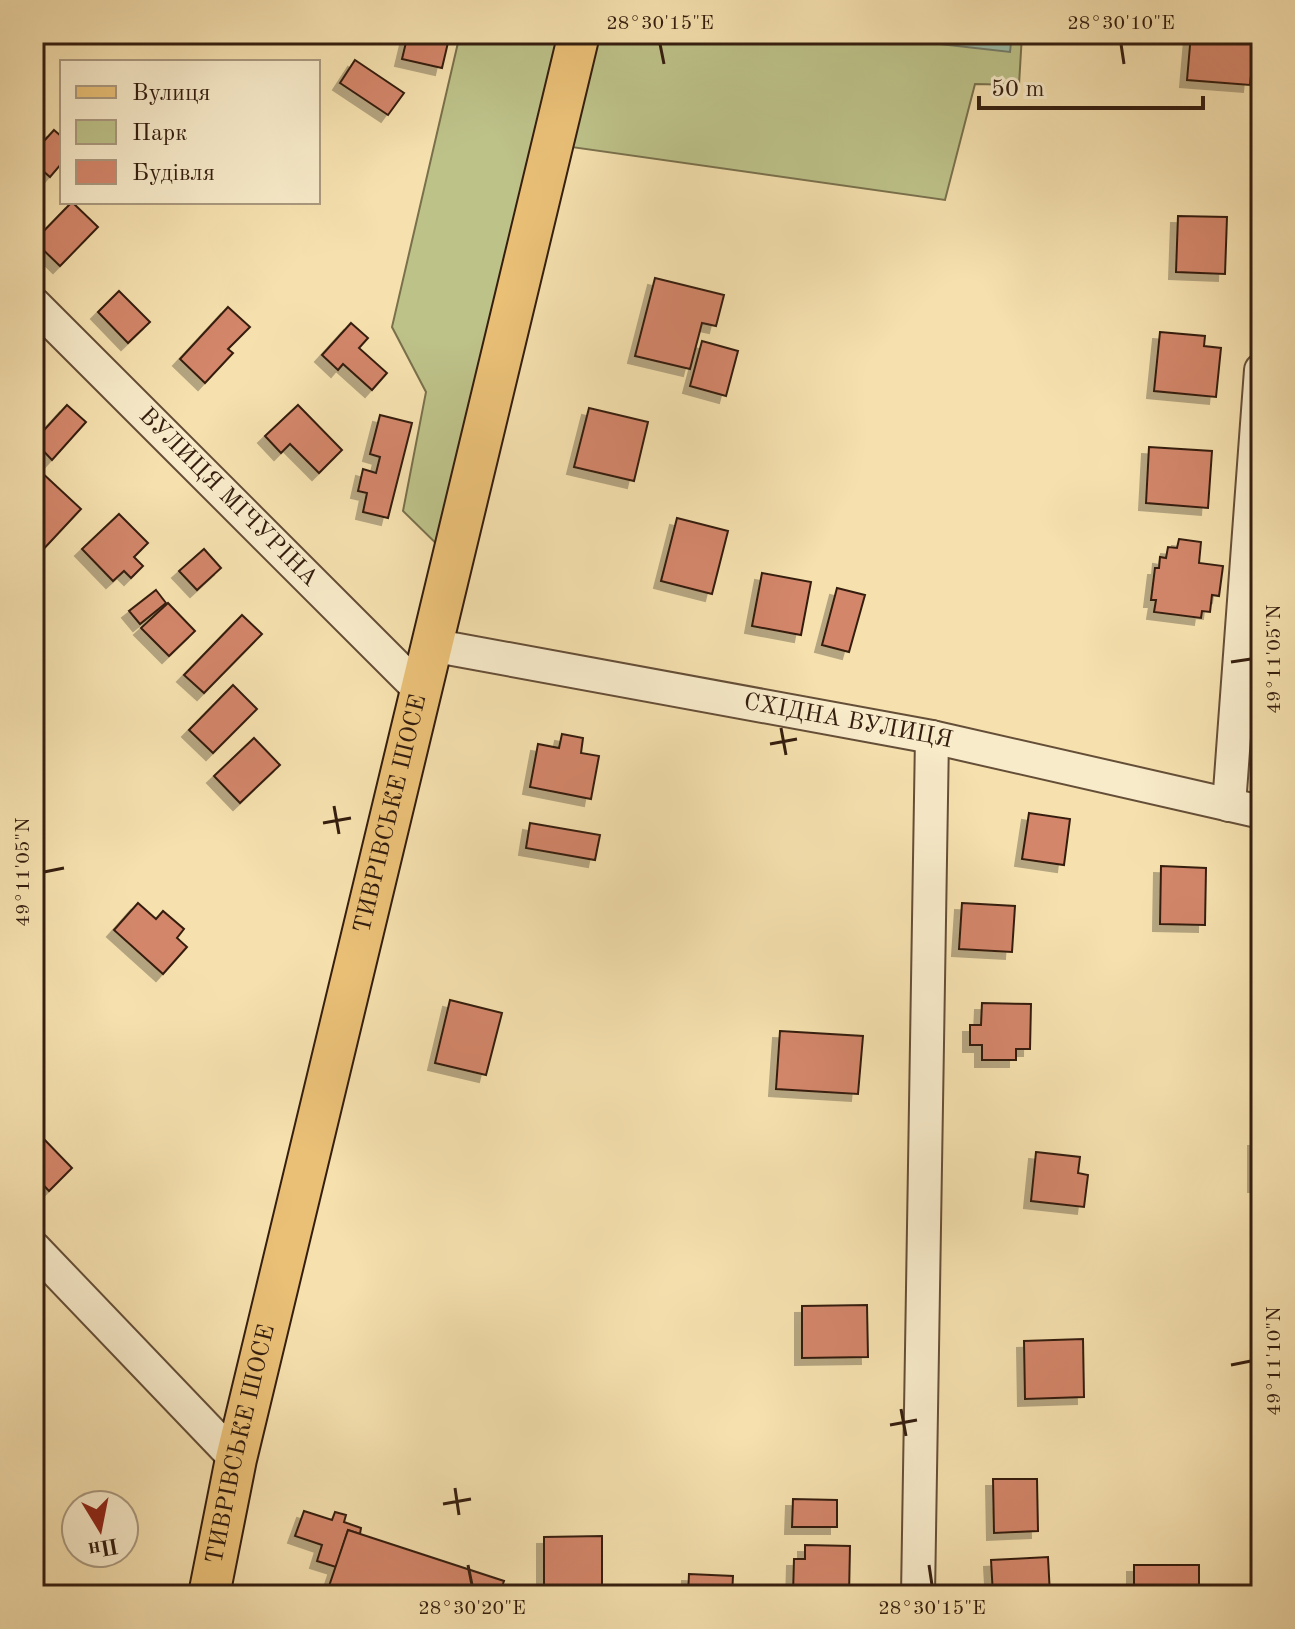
<svg xmlns="http://www.w3.org/2000/svg" width="1295" height="1629" font-family="'Old Standard TT',serif">
	<style>
		.green { fill: #bdc289; stroke: #79704c; stroke-width: 2 }
		.water { fill: #9cbda9; stroke: #737d6b; stroke-width: 2 }
		.building { fill: #d3866b; stroke: #351e0f; stroke-width: 2; filter: url(#shadow) }
		.lines { fill: none; stroke-linecap: round; stroke-linejoin: round }
		.minor-casing { stroke: #654e37; stroke-width: 36 }
		.major-casing { stroke: #351e0f; stroke-width: 44 }
		.minor { stroke: #f8ebca; stroke-width: 32 }
		.major { stroke: #eac077; stroke-width: 40 }
		.ticks { fill: none; stroke: #351e0f; stroke-width: 3 }
		.labels { text-anchor: middle; dominant-baseline: central; stroke-width: 6; stroke-linejoin: round; paint-order: stroke }
		.street-label { font-size: 24px; fill: #351e0f; stroke: #f8ebca }
		.neatline { fill: none; stroke: #351e0f; stroke-width: 3 }
		.ticks-label { font-size: 20px; text-anchor: middle; fill: #351e0f }
	</style>
	<defs>
		<filter id="shadow"><feDropShadow dx="-7" dy="7" stdDeviation="0" flood-color="#0004"/></filter>
	</defs>
	<rect width="100%" height="100%" fill="#f5e0ae"/>
	<filter id="stains"><feTurbulence type="fractalNoise" baseFrequency=".0025" numOctaves="4"/><feColorMatrix values="0 0 0 0 .2 0 0 0 0 .09 0 0 0 0 .02 0 0 0 .5 -.17"/></filter>
	<radialGradient id="worn" r=".72"><stop offset=".6" stop-color="#630" stop-opacity="0"/><stop offset="1" stop-color="#630" stop-opacity=".3"/></radialGradient>
	<path class="green" d="M460,34h562l-3,51 -44,-1 -30,116 -394,-56 -99,415 -49,-48 23,-119 -34,-65z"/>
	<path class="water" d="M1012,34l-2,18 -70,-8 -12,-9z"/>
	<g class="building">
		<path d="M408,34h42l-8,34 -40,-9z"/>
		<path d="M1191,34l64,3 -5,48 -63,-5z"/>
		<path d="M355,60l49,33 -16,22 -48,-32z"/>
		<path d="M54,130l8,7v26l-12,14 -16,-14v-11z"/>
		<path d="M72,202l26,25 -38,39 -26,-25z"/>
		<path d="M1178,216l49,1 -2,57 -49,-2z"/>
		<path d="M655,278l69,17 -8,31 -14,-3 -12,46 -55,-13z"/>
		<path d="M119,291l31,31 -22,21 -30,-31z"/>
		<path d="M228,307l22,20 -22,22 5,4 -28,30 -25,-24z"/>
		<path d="M351,323l17,15 -9,10 28,25 -15,17 -29,-26 -5,6 -16,-15z"/>
		<path d="M1160,332l45,4 -1,10 17,2 -5,49 -62,-6z"/>
		<path d="M702,341l36,10 -12,45 -36,-10z"/>
		<path d="M67,405l19,17 -34,38 -18,-19z"/>
		<path d="M298,405l44,45 -23,23 -29,-29 -9,9 -16,-17z"/>
		<path d="M589,408l59,14 -14,59 -60,-14z"/>
		<path d="M380,415l32,8 -24,95 -25,-6 4,-19 -9,-2 5,-22 13,4 4,-16 -10,-3z"/>
		<path d="M1149,447l63,4 -4,57 -62,-5z"/>
		<path d="M39,470l42,39 -43,46 -4,-4v-75z"/>
		<path d="M119,514l29,29 -14,14 9,9 -12,12 -7,-7 -11,10 -31,-32z"/>
		<path d="M677,518l51,13 -16,63 -51,-13z"/>
		<path d="M1179,539l22,3 -2,21 24,3 -4,30 -7,-1 -2,17 -8,-1 -1,7 -47,-6 2,-12h-5l4,-32h4l1,-11 6,1 2,-11 9,1z"/>
		<path d="M204,549l17,19 -24,22 -18,-19z"/>
		<path d="M762,573l49,9 -10,53 -49,-9z"/>
		<path d="M837,588l28,7 -16,57 -27,-7z"/>
		<path d="M156,590l10,13 -26,21 -11,-13z"/>
		<path d="M168,603l27,28 -26,25 -28,-28z"/>
		<path d="M242,615l20,19 -58,59 -20,-18z"/>
		<path d="M233,685l24,24 -44,44 -24,-23z"/>
		<path d="M562,734l21,4 -2,15 18,3 -8,43 -61,-12 8,-43 21,4z"/>
		<path d="M254,738l26,27 -40,38 -26,-27z"/>
		<path d="M1029,813l41,6 -6,46 -42,-6z"/>
		<path d="M530,823l70,12 -5,25 -69,-12z"/>
		<path d="M1161,866l45,2 -1,57 -45,-1z"/>
		<path d="M138,903l18,16 7,-8 21,18 -7,9 10,9 -24,27 -49,-44z"/>
		<path d="M962,903l53,3 -3,46 -53,-3z"/>
		<path d="M450,1000l52,13 -16,62 -51,-12z"/>
		<path d="M982,1003l49,1 -1,45h-14v11h-34v-15h-12v-20h11z"/>
		<path d="M780,1031l83,5 -5,58 -82,-5z"/>
		<path d="M39,1134l33,34 -23,23 -15,-16v-36z"/>
		<rect x="1255" y="1139" width="6" height="46"/>
		<path d="M1036,1152l44,5 -2,16 10,2 -4,32 -53,-6z"/>
		<path d="M867,1305l1,52 -66,1v-52z"/>
		<path d="M1083,1339l1,58 -59,2 -1,-58z"/>
		<path d="M993,1479h44l1,52 -44,2z"/>
		<path d="M793,1499l44,1v27h-45z"/>
		<path d="M304,1511l28,9 3,-8 11,3 -2,7 17,6 -1,6 -12,-4 -12,37 -19,-6 5,-16 -27,-9z"/>
		<path d="M348,1530l156,51 -5,14h-173z"/>
		<path d="M602,1536v57h-58v-56z"/>
		<path d="M805,1545l45,1 -1,49 -56,-1 1,-35h11z"/>
		<path d="M1048,1557l2,38h-57l-2,-35z"/>
		<rect x="1134" y="1565" width="65" height="30"/>
		<path d="M689,1574l44,2 -1,19h-44z"/>
	</g>
	<g class="lines">
		<g class="minor-casing">
			<g id="minor">
				<path id="s1" d="M34,304l387,387"/>
				<path id="s2" d="M431,645l501,92 329,75"/>
				<path d="M1229,805l32,-435"/>
				<path d="M34,1248l202,211"/>
				<path d="M918,1595l14,-858"/>
			</g>
		</g>
		<g class="major-casing">
			<g id="major">
				<path id="s3" d="M209,1595l27,-136 343,-1425"/>
			</g>
		</g>
		<use href="#minor" class="minor"/>
		<use href="#major" class="major"/>
	</g>
	<path class="ticks" d="M660,44l4,20M1121,44l3,20M1231,662l20,-3M781,728l5,27M770,744l27,-5M334,806l5,28M323,823l28,-5M44,872l20,-4M1231,1365l20,-4M901,1409l5,27M890,1425l27,-5M455,1488l4,27M443,1504l28,-5M468,1565l4,20M929,1565l3,20"/>
	<g class="labels">
		<g class="street-label">
			<text stroke="none"><textPath href="#s1" startOffset="274">ВУЛИЦЯ МІЧУРІНА</textPath></text>
			<text stroke="none"><textPath href="#s2" startOffset="424">СХІДНА ВУЛИЦЯ</textPath></text>
			<text stroke="none"><textPath href="#s3" startOffset="802">ТИВРІВСЬКЕ ШОСЕ</textPath></text>
			<text stroke="none"><textPath href="#s3" startOffset="154">ТИВРІВСЬКЕ ШОСЕ</textPath></text>
		</g>
	</g>
	<rect width="1295" height="1629" fill="none" stroke="#f5e0ae" stroke-width="88"/>
	<rect x="60" y="60" width="260" height="144" fill="#f8ebca" stroke="#aa997f" stroke-width="2"/>
	<rect x="76" y="86" width="40" height="12" fill="#eac077" stroke="#aa997f" stroke-width="2"/>
	<text x="132" y="100" font-size="24" fill="#351e0f">Вулиця</text>
	<rect x="76" y="120" width="40" height="24" fill="#bdc289" stroke="#aa997f" stroke-width="2"/>
	<text x="132" y="140" font-size="24" fill="#351e0f">Парк</text>
	<rect x="76" y="160" width="40" height="24" fill="#d3866b" stroke="#aa997f" stroke-width="2"/>
	<text x="132" y="180" font-size="24" fill="#351e0f">Будівля</text>
	<g transform="translate(100 1529) rotate(170)"><circle r="38" fill="#f8ebca" stroke="#aa997f" stroke-width="2"/>
	<path d="M0-6L14 30L0 20L-14 30Z" fill="#8f2418"/>
	<text y="-12" font-size="22" font-weight="bold" text-anchor="middle" fill="#351e0f">Пн</text>
	</g>
	<path d="M979 96v12h224v-12" fill="none" stroke="#351e0f" stroke-width="4"/>
	<text x="991" y="96" font-size="24" fill="#351e0f" stroke="#f8ebca" stroke-width="6" paint-order="stroke">50 m</text>
	<rect x="44" y="44" width="1207" height="1541" class="neatline"/>
	<g class="ticks-label">
		<text x="660" y="29">28°30'15"E</text>
		<text x="1121" y="29">28°30'10"E</text>
		<text transform="translate(1273 659) rotate(-90)" y="7">49°11'05"N</text>
		<text transform="translate(22 872) rotate(-90)" y="7">49°11'05"N</text>
		<text transform="translate(1273 1361) rotate(-90)" y="7">49°11'10"N</text>
		<text x="472" y="1614">28°30'20"E</text>
		<text x="932" y="1614">28°30'15"E</text>
	</g>
	<rect width="100%" height="100%" filter="url(#stains)"/>
	<rect width="100%" height="100%" fill="url(#worn)"/>
</svg>
